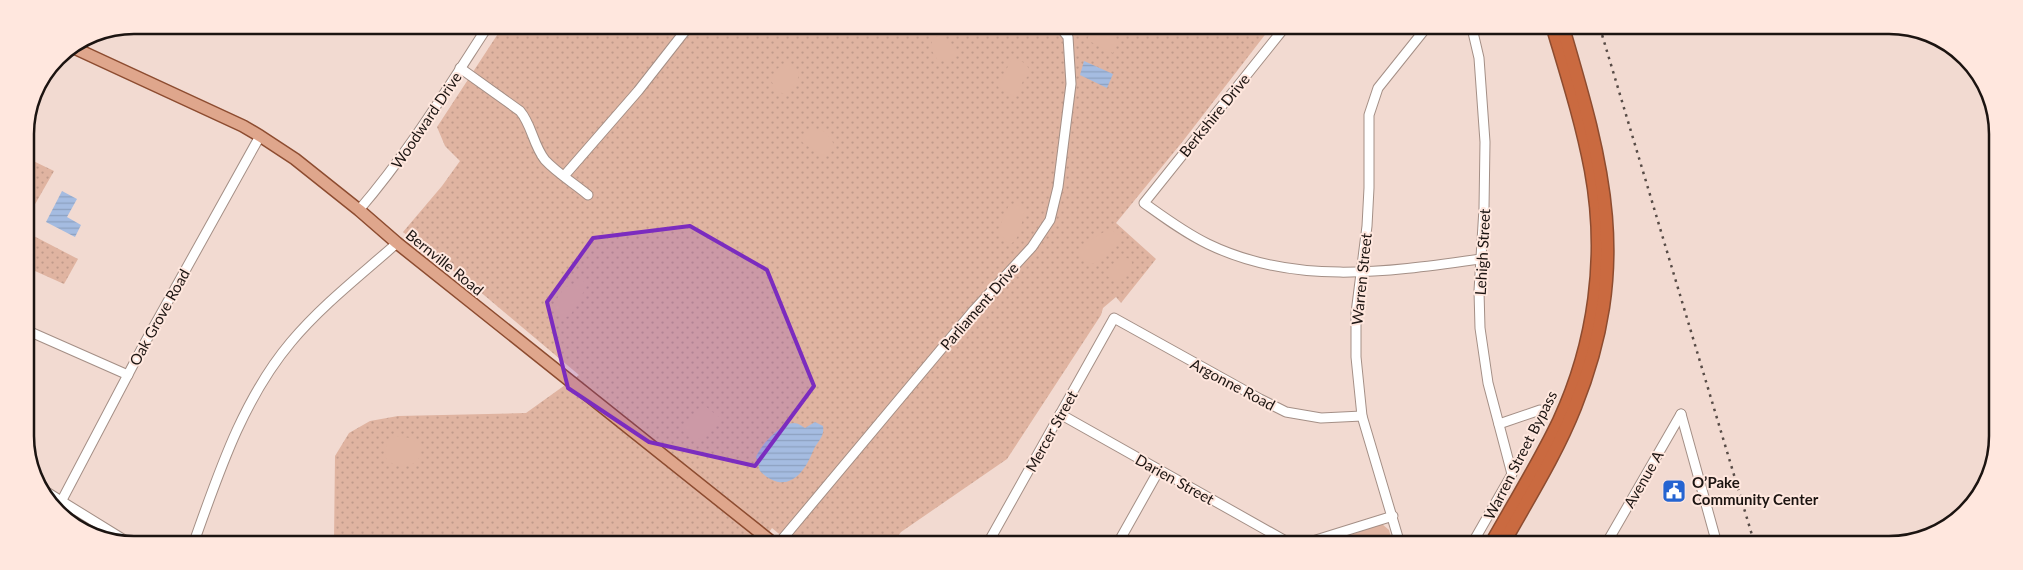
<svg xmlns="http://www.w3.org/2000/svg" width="2023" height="570" font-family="Lato,sans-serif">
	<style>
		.grass { fill: url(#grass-dots) }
		.green { fill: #e0b4a1 }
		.water { fill: url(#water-rules) }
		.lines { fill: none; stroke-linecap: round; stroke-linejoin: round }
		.minor-casing { stroke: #a48f86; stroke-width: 11 }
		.major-casing { stroke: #8d4c30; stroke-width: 14 }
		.highway-casing { stroke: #8d4c30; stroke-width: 15 }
		.minor { stroke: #fff; stroke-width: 9 }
		.major { stroke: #dfa68c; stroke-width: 11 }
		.highway { stroke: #ca6a40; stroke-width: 12 }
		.rail { stroke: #574b46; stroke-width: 2.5; stroke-dasharray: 2.5 5; stroke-linecap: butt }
		.marked { fill: #7b2cbf; fill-opacity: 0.2; stroke: #7b2cbf; stroke-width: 4; stroke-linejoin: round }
		.labels { text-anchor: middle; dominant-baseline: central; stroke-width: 4; stroke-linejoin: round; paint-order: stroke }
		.street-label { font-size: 15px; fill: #1c1411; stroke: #ffe7de }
		.poi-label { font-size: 15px; font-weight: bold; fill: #1c1411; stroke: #ffe7de; text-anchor: start }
		.rim { fill: none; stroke: #1c1411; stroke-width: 2.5 }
	</style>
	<defs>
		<pattern id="grass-dots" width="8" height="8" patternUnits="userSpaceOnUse" patternTransform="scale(1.25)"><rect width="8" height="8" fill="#e0b4a1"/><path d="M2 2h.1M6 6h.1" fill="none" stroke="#c09a8a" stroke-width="1.8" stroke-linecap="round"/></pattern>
		<pattern id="water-rules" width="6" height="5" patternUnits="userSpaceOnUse" patternTransform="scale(1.25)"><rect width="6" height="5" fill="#a5bce1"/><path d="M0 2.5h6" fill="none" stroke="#8da1c0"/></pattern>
	</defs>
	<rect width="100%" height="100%" fill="#f2dad1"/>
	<g class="grass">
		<path d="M503,26l768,1 -88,114 -67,82 40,36 -35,44 -5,-6 -13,11 -2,7 -94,144 -106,73 -8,11h-103l-18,-15 -11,15 -427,-1 1,-86 14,-23 21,-12 28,-5 128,-3 53,-38 -101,-85 -75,-58 39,-46 18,-25 -15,-15 -8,-19z"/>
		<path d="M25,157l29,14 -28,49z"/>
		<path d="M26,232l52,27 -14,25 -38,-17z"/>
	</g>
	<g class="green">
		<path d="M1093,28l26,12 -6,13 -26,-13z"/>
		<path d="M938,36l7,2 11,13 -1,7 -5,3 -13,-2 -5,-8v-12z"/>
		<path d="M1013,58c9,3 16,6 17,16l-7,7 -8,17 -17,-11c3,-6 12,-26 15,-29z"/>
		<path d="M790,65l8,6c2,11 -4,18 -15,23l-7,-5 -6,-10 8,-11z"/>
		<path d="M813,128c13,2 18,8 22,20l-6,7 -10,-1 -17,-12 1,-6z"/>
		<path d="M1012,204l11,2 2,4c-4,11 -3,28 -15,34l-10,-9 -2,-5 11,-25z"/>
		<path d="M1107,230l6,1 6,4v9l-16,15 -11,5 -11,-4 -3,-8c5,-11 19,-15 29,-22z"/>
		<path d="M1120,257c21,1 10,15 1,23l-7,1 -8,-6 1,-5z"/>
		<path d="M579,281h4l4,5 -17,30 -5,1 -12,-9v-3l11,-17z"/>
		<path d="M705,406l14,11v3l-11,14 -13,7 -10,-7 -4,-6 19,-21z"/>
		<path d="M396,436l14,2 9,7v13c-9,12 -24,11 -33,0 -2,-10 1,-18 10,-22z"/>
		<path d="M1382,524l7,6 4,14h-69z"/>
	</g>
	<g class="water">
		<path d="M1084,61l29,13 -6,14 -27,-13z"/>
		<path d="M62,191l15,8 -10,18 14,8 -6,12 -29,-15z"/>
		<path d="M815,422l8,4c2,11 -6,16 -10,25 -10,26 -29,44 -53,20l-4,-14c4,-11 25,-34 38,-34 4,0 8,3 11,5z"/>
	</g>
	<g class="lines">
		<g class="minor-casing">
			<g id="minor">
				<path d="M1285,27l-141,176c21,15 41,30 64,41 87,42 180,28 272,15"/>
				<path d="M460,68l60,43c12,14 13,34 25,49 12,13 30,24 43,35"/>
				<path d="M564,176l74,-85 51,-65"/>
				<path d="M359,210c49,-57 88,-121 129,-184"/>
				<path d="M26,330l102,45"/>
				<path d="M1060,414l231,130"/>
				<path d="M1681,414l36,130"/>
				<path d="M1499,424l41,-14"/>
				<path d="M45,491l81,50"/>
				<path d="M62,500l80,-152 118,-212"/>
				<path d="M194,542c25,-70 49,-143 97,-200 31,-37 70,-67 106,-99"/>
				<path d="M779,543l195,-233 58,-63 18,-27 8,-33 13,-103 -3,-47 -8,-10"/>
				<path d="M988,543l126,-225 146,81 26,13 35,6 41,-2"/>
				<path d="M1118,543l41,-73"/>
				<path d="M1303,544l90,-28"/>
				<path d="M1400,544l-38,-128 -6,-59v-44l11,-87 2,-38v-73l9,-27 48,-60"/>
				<path d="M1472,544l40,-70 -24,-91 -8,-55 -1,-37 5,-83 1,-66 -6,-84 -7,-30"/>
				<path d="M1606,544l75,-130"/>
			</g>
		</g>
		<g class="major-casing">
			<path id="major" d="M72,47l171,79 17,10 35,23 64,51 38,33 376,300"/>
		</g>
		<g class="highway-casing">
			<g id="highway">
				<path d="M1491,544c23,-41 48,-81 68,-123 36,-78 48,-165 32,-251 -9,-48 -24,-95 -38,-142"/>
				<path d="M1503,544c25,-45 53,-89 72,-137 57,-142 29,-240 -12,-379"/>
			</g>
		</g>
		<use href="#minor" class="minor"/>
		<use href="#major" class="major"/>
		<use href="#highway" class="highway"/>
		<path class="rail" d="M1600,28l155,517"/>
	</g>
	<path class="marked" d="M690,226l77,44 47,116 -59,80 -106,-24 -81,-54 -21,-86 46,-64z"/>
	<defs>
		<g id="civic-square" transform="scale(1.25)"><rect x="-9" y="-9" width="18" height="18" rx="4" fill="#2564d1" stroke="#ffe7de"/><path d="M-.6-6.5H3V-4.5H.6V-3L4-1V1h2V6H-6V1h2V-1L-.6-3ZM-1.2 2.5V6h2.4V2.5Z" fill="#fff"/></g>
	</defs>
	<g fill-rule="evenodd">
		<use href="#civic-square" x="1674" y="491"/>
	</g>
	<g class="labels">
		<g class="street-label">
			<text transform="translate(1214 115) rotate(-51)">Berkshire Drive</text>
			<text transform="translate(426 120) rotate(-56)">Woodward Drive</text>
			<text transform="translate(1482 252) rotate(-87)">Lehigh Street</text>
			<text transform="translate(445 262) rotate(39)">Bernville Road</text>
			<text transform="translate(1361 279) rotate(-84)">Warren Street</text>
			<text transform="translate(979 306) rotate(-49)">Parliament Drive</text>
			<text transform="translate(159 317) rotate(-61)">Oak Grove Road</text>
			<text transform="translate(1233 384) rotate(28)">Argonne Road</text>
			<text transform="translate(1051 431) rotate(-61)">Mercer Street</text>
			<text transform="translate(1520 455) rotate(-63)">Warren Street Bypass</text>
			<text transform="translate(1175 479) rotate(29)">Darien Street</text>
			<text transform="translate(1643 479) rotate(-60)">Avenue A</text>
		</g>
		<g class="poi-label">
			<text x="1692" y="482">O’Pake<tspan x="1692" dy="17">Community Center</tspan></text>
		</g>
	</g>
	<path d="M0 0H2023V570H0ZM134 34H1889A100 100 0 0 1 1989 134V436A100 100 0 0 1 1889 536H134A100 100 0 0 1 34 436V134A100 100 0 0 1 134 34Z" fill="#ffe7de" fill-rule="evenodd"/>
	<path class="rim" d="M134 34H1889A100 100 0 0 1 1989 134V436A100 100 0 0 1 1889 536H134A100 100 0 0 1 34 436V134A100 100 0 0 1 134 34Z"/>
</svg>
